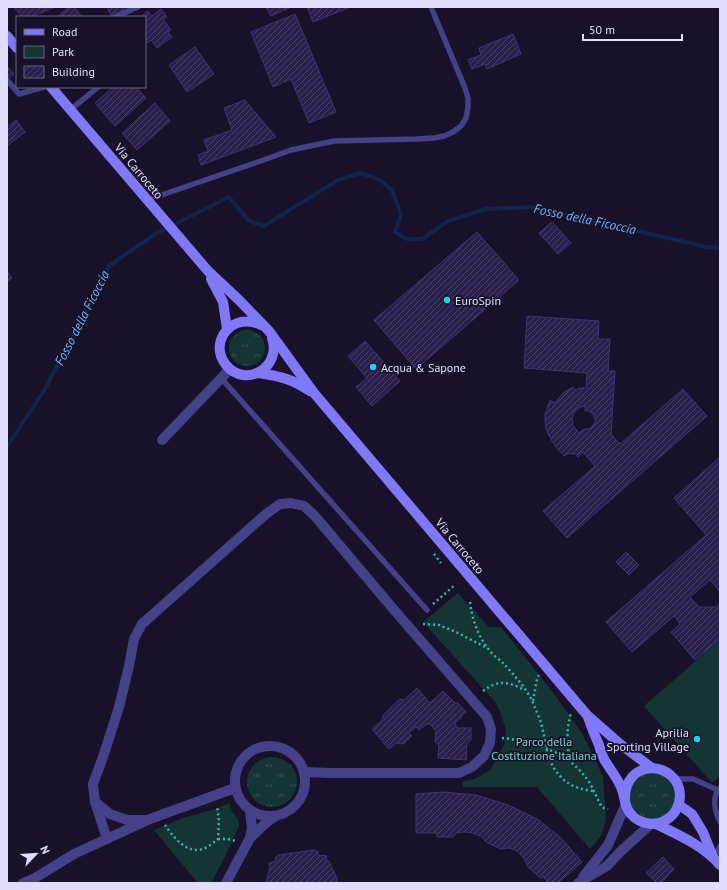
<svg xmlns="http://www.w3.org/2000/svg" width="727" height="890" font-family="'PT Sans',sans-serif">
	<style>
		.grass { fill: url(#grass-tufts) }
		.green { fill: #153434 }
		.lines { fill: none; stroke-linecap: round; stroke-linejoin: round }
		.stream { stroke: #10244c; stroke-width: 4 }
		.building { fill: url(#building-hatch); stroke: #423275; fill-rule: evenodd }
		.path { stroke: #36b8b5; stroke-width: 2.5; stroke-dasharray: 2 3; stroke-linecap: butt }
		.lane { stroke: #454087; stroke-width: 5.5 }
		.street { stroke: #454087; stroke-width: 10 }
		.secondary { stroke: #8078f9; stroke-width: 10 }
		.poi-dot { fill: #12d6f5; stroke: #17122a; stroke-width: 1.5 }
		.labels { text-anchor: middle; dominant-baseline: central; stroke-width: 3.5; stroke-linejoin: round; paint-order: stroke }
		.street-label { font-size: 12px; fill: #e2ddfe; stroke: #17122a }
		.poi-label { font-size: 12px; fill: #e2ddfe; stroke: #17122a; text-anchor: start }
		.park-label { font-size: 12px; fill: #6bdcc4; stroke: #17122a }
		.water-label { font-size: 13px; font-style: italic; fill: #70b5f9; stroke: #17122a }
	</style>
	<defs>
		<pattern id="grass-tufts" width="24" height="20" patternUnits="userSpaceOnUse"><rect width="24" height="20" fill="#153434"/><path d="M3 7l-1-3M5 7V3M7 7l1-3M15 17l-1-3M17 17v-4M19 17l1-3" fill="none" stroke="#375152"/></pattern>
		<pattern id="building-hatch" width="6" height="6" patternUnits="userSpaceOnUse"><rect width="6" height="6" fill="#291f4b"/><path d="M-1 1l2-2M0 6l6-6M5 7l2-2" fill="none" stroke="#483f66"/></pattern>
	</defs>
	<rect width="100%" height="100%" fill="#17122a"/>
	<g class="grass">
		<circle cx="247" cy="348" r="18"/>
		<circle cx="272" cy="782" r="25"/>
		<path d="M652,768l26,16 -6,32 -32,5 -16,-28 2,-8z"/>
	</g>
	<g class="green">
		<path d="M458,593l31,34h12l54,68 28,40 11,23 5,10 4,9 3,43 -5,16 -11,13 -53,-62h-74l-1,-5 15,-4 13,-8 14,-25 2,-15 -5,-16 -5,-11 -73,-81z"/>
		<path d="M720,640v136l-8,7 -68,-77z"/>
		<path d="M229,803l3,8 6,8 1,7 -15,33 -13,24h-13l-44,-53 29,-12 36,-10z"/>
	</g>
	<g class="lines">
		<path class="stream" d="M7,447l38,-58 64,-123 46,-32 74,-37 20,24 15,5 74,-46 23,-7 19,7 12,10 9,24 -6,18 12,7h15l26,-18 38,-12 46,-2 175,40 13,1"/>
	</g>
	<g class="building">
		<path d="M14,7h41l-24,10h-9z"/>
		<path d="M69,7h5l8,10h-25z"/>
		<path d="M107,7h25l-21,9z"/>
		<path d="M266,7h25l-20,9z"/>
		<path d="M307,7h44l-38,15z"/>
		<path d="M161,9l6,8 -4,2 8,11 -3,2 4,5 -15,11 -6,-8 -4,3 -2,-3v-23h-5l8,-6 4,5z"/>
		<path d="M295,14l41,98 -27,11 -18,-44 -18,8 -22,-55z"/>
		<path d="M513,34l8,20 -34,15 -2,-5 -13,5 -4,-9 13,-5 -2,-7z"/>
		<path d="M195,47l19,27 -27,18 -18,-27z"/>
		<path d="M7,66l7,8 -7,6z"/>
		<path d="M113,87h23l10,11 -31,28 -20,-23z"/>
		<path d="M245,100l31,37 -75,28 -3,-10 10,-4 -4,-11 28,-10 -8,-22z"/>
		<path d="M155,103l15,18 -33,29 -15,-17z"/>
		<path d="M16,120l9,12 -18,14v-19z"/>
		<path d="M552,222l19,21 -13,11 -19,-21z"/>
		<path d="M477,232l42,48 -103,89 -42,-49z"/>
		<path d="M7,271l5,7 -5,4z"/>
		<path d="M527,316l72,5 -1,18h12l-2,32h7l-4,63 9,10 63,-55 24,27 -140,122 -24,-27 52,-45 -12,-14 -5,5 -3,-4 -2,2 -1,-2 -2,1 -1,-1 -5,3 -9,-10 -6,-10 -3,-7 -1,-7v-8l5,-14 5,3 8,-10 10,-6 2,3 6,-2h5l1,-15 -63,-5zM585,406v5h3l5,3 2,5v3l-3,5 -3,2h-5l-5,4 -6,-8 -1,-7 3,-7 6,-4z"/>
		<path d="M365,341l35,40 -28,25 -16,-19 11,-9 -19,-22z"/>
		<path d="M720,457v135l-10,-12 -20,17 9,10h17l4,-4v36l-25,21 -24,-28 9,-8 -6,-8 -42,36 -26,-30 100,-87 -32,-37z"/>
		<path d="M626,552l13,13 -10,10 -13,-13z"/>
		<path d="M417,688l13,15 13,-12 11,11 4,1 8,9 -5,4 1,1 -7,6 2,5h14v12l-4,4 -1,16 -28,-2 1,-13 -4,-3 1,-11 -6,-7h-3l-8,6 -3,-3 -7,6 3,3 -9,8 -7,-1 -7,6 -17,-20 11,-10v-4l17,-16 4,1z"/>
		<path d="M443,792l33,3 32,10 31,15 22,18 21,24 -24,21h-9l-6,-6 -2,1 -12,-10 -3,-6 -5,-7 -6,-5 -6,-2 -8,1 -15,-7 -4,-5 -9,-4 -9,-1 -7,1 -5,4h-15v-4h-21v-39z"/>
		<path d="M314,850l4,2 1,4 7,-1 1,6h2l8,17v5h-71l3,-13 1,-1 -1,-6 7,-2 -1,-3 4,-3z"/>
		<path d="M663,857l11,12 -13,14h-4l-11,-10z"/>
	</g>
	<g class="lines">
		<g class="path">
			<path d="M434,554l7,9"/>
			<path d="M470,602c2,16 7,32 17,45 4,7 12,12 17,17 10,11 24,26 29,39 3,7 6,14 8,20 6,20 4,38 20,54 8,9 21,13 33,14"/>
			<path d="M433,604l22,-19"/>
			<path d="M423,624l16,1 19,8 29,15"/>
			<path d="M483,691c14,-11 26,-10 41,-1"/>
			<path d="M533,701l4,-22 2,-4"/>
			<path d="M502,738c33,3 68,15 87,44 5,8 8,17 13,25l2,1 4,1"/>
			<path d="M570,761c-3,-16 -4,-31 1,-48"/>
			<path d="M165,825c8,12 23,31 40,23 5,-2 9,-6 13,-9l1,-18 -2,-15"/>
			<path d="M218,839h10l8,2"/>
		</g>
		<g class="lane">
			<path d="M115,17l23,-10"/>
			<path d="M7,80l12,14 25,-7"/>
			<path d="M70,110l28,-23"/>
			<path d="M147,200l111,-38 33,-12 43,-9 82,-2 18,-1 10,-2 9,-4 8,-6 5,-8 2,-11v-9l-3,-10 -34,-81"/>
			<path d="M221,378l206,232"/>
			<path d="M674,779h19l25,11"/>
			<path d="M720,788c-9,9 -5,24 0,34"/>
			<path d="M714,858l6,-12"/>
		</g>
		<g class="street">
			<path d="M162,440l68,-71"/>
			<circle cx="270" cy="781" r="35"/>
			<path d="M95,802l15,12 17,6h17"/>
			<path d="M250,838l18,-17 8,-5"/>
			<path d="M107,839l-12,-37 -2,-18 10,-27 16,-50 10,-41 5,-27 8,-15 124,-110 14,-10 11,-1 13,3 10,9 81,96 92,106 4,12 -1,14 -6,13 -12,11 -13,6h-129l-25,-1"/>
			<path d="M583,877l25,-32 18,-41"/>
			<path d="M23,883l12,-5 39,-24 76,-35 85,-31"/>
			<path d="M226,883l24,-45 2,-10 -2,-17"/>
			<path d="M578,883l29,-17 14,-15 30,-27"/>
		</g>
		<g class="secondary">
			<path d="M7,36l10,12"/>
			<path d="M51,87l157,184 31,29 30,31 45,62 273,322 33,29 32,24"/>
			<path d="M211,279l12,23 4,27"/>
			<path d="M261,325c-27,-14 -54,16 -35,40 20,24 56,2 46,-27"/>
			<path d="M258,373c22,3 34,6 52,18"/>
			<path d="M588,717c3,9 7,19 11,28 1,5 3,10 5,14 5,9 12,17 16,26 4,7 4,16 7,23 7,15 26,20 39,12 9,-5 14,-15 14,-25 -1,-34 -57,-39 -55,6"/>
			<path d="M679,805l13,9 11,18 10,25"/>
			<path d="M656,824c23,11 48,22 64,41"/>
		</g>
	</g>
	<g class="poi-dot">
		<circle cx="447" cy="300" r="4"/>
		<circle cx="373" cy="367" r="4"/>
		<circle cx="697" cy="739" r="4"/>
	</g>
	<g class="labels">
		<g class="street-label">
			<text transform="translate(139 171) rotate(50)">Via Carroceto</text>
			<text transform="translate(460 546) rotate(50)">Via Carroceto</text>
		</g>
		<g class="poi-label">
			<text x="455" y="300">EuroSpin</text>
			<text x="381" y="367">Acqua &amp; Sapone</text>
			<text x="689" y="732" text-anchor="end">Aprilia<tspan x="689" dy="14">Sporting Village</tspan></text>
		</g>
		<g class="park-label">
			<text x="544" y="741">Parco della<tspan x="544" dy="14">Costituzione Italiana</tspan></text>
		</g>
		<g class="water-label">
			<text transform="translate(585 219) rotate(12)">Fosso della Ficoccia</text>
			<text transform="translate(82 318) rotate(-63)">Fosso della Ficoccia</text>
		</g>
	</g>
	<rect width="727" height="890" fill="none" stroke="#e2ddfe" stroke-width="16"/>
	<rect x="16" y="16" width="130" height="72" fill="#17122a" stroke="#68637f"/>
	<rect x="24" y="29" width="20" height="6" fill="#8078f9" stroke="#68637f"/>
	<text x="52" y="36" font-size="12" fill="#e2ddfe">Road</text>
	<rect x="24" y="46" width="20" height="12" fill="#153434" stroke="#68637f"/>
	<text x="52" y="56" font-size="12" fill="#e2ddfe">Park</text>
	<rect x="24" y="66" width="20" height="12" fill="url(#building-hatch)" stroke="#68637f"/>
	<text x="52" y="76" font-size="12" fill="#e2ddfe">Building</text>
	<g transform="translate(36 854) rotate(65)" stroke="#17122a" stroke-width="3" paint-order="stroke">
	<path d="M0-3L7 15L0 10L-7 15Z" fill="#e2ddfe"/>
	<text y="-6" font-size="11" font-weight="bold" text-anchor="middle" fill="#e2ddfe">N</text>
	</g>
	<path d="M583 34v6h99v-6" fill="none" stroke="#e2ddfe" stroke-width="2"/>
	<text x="589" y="34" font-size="12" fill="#e2ddfe" stroke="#17122a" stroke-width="3" paint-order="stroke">50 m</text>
</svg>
